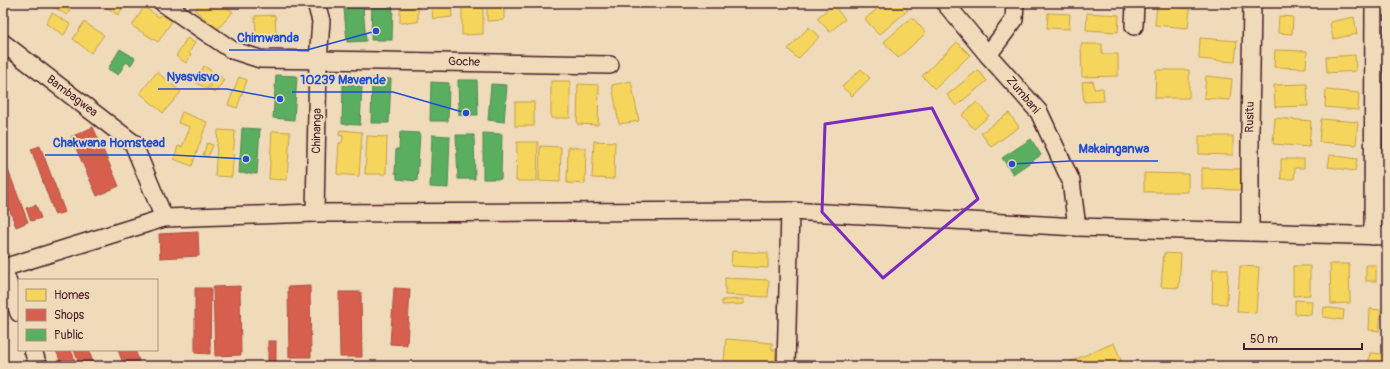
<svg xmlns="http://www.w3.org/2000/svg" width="1390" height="369" font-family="Pangolin,sans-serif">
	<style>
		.homes { fill: #f6d55c; stroke: #c29e4d }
		.shops { fill: #d6604d; stroke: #ac4c43 }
		.public { fill: #5aae61; stroke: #558351 }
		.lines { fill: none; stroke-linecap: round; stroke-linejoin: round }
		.street-casing { stroke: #4a1f2b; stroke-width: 20 }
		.street { stroke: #efdbb9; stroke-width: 17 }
		.marked { fill: none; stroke: #7b2cbf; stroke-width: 3; stroke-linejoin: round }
		.labels { text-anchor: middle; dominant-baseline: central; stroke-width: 4; stroke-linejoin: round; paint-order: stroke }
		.street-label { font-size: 12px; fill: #4a1f2b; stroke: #efdbb9 }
		.leader { fill: none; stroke: #1d4ed8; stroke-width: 1.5 }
		.callout-dot { fill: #1d4ed8; stroke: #efdbb9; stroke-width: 1.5 }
		.callout-label { font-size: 13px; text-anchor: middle; font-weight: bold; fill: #1d4ed8; stroke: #efdbb9; stroke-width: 4; stroke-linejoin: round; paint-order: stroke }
	</style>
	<rect width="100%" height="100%" fill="#efdbb9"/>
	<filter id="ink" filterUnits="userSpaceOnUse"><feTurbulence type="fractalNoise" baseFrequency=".025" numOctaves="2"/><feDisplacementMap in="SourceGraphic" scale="8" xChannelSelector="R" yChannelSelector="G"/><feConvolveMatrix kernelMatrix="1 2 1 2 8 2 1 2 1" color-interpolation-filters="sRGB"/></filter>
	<g filter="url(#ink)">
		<g class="homes">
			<path d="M47,3h10l13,8 -3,4z"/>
			<path d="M100,3h26l-8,12z"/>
			<path d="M201,3h21l11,9 -16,18 -22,-20z"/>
			<path d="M431,3h20l1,14 -19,2z"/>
			<path d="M462,3h21v31l-21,1z"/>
			<path d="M487,3h17v17l-17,1z"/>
			<path d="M884,3h17l7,7 -29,25 -14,-16z"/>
			<path d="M1272,3h37v4l-37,-2z"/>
			<path d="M833,5l12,14 -15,13 -13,-14z"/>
			<path d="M1157,5l33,4 -2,19 -33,-3z"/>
			<path d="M144,7l15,10 2,-3 11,7 -14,21 -26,-16z"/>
			<path d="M418,7v15l-18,1v-15z"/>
			<path d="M52,13l18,11 -6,11 -18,-11z"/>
			<path d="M1048,13l22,1 -1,15 -22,-1z"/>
			<path d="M1087,13l32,2 -1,17 -32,-2z"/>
			<path d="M275,15l1,21h-20l-1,-20z"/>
			<path d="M1279,16l14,1 -1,17 -14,-1z"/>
			<path d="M912,17l14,16 -28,25 -14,-16z"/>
			<path d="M1354,17l3,17 -24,5 -3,-17z"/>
			<path d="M84,22l20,13 -13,18 -18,-14z"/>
			<path d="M809,27l10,10 -21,22 -10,-10z"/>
			<path d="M187,38l8,5 -6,10 2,2 -5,8 -10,-7z"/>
			<path d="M1200,38l37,3 -2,21 -36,-3z"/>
			<path d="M957,42l13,13 -35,34 -13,-13z"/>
			<path d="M1081,44h21v10h16v22l-36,1z"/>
			<path d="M1275,50l32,1 -1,17 -32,-1z"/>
			<path d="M1355,55l1,16 -29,2 -1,-16z"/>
			<path d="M204,66l12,8 -9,15 -12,-7z"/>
			<path d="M861,69l9,9 -18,18 -10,-9z"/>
			<path d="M978,70l9,11 -31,25 -9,-11z"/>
			<path d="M1156,70h33v28h-34z"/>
			<path d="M157,72l24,20 -18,21 -23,-20z"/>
			<path d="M219,75l5,5 -9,13 -6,-4z"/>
			<path d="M1206,76l26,3 -2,21 -26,-2z"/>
			<path d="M239,77l8,3 -10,28 -9,-3z"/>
			<rect x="551" y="81" width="19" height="37"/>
			<path d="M631,81l8,40 -20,3 -7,-39z"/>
			<path d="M1093,81l1,8 9,-1 1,13 -20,1 -2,-20z"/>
			<path d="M578,84l21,1 -1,40 -21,-1z"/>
			<path d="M1307,84l1,22 -33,1 -1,-22z"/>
			<path d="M1326,90l33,3 -1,17 -33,-3z"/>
			<rect x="515" y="102" width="19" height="24"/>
			<path d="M977,102l12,14 -15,13 -12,-14z"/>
			<path d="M182,112l25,10 -15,44 -18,-7 4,-13 4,1 8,-20 -12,-4z"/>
			<path d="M1009,113l10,14 -28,20 -10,-14z"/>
			<path d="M1275,118l36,3 -2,26 -36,-3z"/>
			<path d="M1321,119l37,3 -2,23 -37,-3z"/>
			<path d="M218,130l17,1 -3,46 -17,-1z"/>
			<path d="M340,130l22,2 -3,44 -22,-2 2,-31h3l1,-7 -4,-1z"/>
			<path d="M272,131l18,1 -3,48 -18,-1z"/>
			<path d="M367,136l20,1 -1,37h-21z"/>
			<path d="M1199,136h34v19l-34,-1z"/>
			<path d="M594,141l21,1 -1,37 -22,-1z"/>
			<path d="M517,142h21l-1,39h-21z"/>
			<path d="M207,143l6,2 -5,12 -5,-2z"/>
			<path d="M540,146l21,1 -1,35 -21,-1z"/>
			<path d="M568,147l18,1 -1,36 -18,-1z"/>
			<path d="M1330,155l27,4 -2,12 -27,-4z"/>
			<path d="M1281,159h23v9h-9l-1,11h-13z"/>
			<path d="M1202,168l39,1v21l-39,-1z"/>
			<path d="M1144,173l44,1v18h-44z"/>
			<path d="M732,251l36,2v15l-37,-2z"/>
			<path d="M1164,253l17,1 -2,34 -18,-1z"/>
			<path d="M1330,264h19l1,39 -19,1z"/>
			<rect x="1366" y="265" width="10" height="16"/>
			<path d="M1240,266l19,1 -3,46 -19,-1z"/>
			<path d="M1293,266h17v29l-17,1z"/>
			<path d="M1213,269h15l-1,35 -15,-1z"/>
			<path d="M725,278l44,2 -1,17 -43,-2z"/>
			<path d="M744,299v5l-22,1v-5z"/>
			<path d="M1295,300l17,1 -1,14 -16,-1z"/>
			<path d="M1324,307l20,3 -1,10 -20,-3z"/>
			<path d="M1370,309l11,1 -2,21 -10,-1z"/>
			<path d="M726,339l46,4v7h4l-1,15 -51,-4z"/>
			<path d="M1114,343l9,22 -2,1h-50l-2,-4z"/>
			<path d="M1370,353l17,1v12h-19z"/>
		</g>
		<g class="shops">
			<path d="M93,127l26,59 -22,10 -26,-59z"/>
			<path d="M40,146l25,66 -10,3 -24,-66z"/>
			<path d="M3,157l25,65 -12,5 -13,-35z"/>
			<path d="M36,205l5,13 -10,3 -5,-13z"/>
			<path d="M198,232l1,24 -39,2 -1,-24z"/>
			<path d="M240,286l1,69 -26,1 -2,-69z"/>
			<path d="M310,286l1,71h-22l-1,-70z"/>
			<path d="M195,288h16l-1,66 -15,-1z"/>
			<path d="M394,288l16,1 -3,56 -17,-1z"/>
			<path d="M339,292h22l1,65h-22z"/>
			<path d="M3,312l5,12 -5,1z"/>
			<rect x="268" y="341" width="8" height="22"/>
			<path d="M56,350h15l6,16h-15z"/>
			<path d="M74,350h15l5,16h-14z"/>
			<path d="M118,350h17l4,11 -15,5z"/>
		</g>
		<g class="public">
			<path d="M372,3h21l-1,37h-21z"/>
			<path d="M363,7l3,34 -19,1 -3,-33z"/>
			<path d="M120,49l15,9 -4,7 -5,-3 -8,13 -10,-6z"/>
			<path d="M276,75l21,1 -3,44 -21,-2z"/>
			<path d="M372,78l19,1 -2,44h-18z"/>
			<path d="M458,80h19l1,35h-19z"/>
			<path d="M431,82l18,1 -1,38h-18z"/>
			<path d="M343,84l19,1 -2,40 -18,-1z"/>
			<path d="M491,84l16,1 -3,37 -16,-2z"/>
			<path d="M242,128l18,1 -3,45 -18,-1z"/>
			<path d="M400,132l20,1 -3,48 -20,-2v-5l-2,-1 1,-24h3z"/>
			<path d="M483,133l19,1 -1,45h-18z"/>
			<path d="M432,135l18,1 -2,52 -18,-1z"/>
			<path d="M456,135h18l1,44h-17z"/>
			<path d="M1031,139l10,16 -28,19 -11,-16z"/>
		</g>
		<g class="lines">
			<g class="street-casing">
				<g id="street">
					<path d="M163,3l69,47 28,9 350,6"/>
					<path d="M945,3l43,52 51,57 32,69 6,46"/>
					<path d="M1134,26l1,-23"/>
					<path d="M3,43l130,100 31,75"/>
					<path d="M988,55l26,-35 1,-17"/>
					<path d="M315,213l3,-153 3,-39 -5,-18"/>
					<path d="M1250,232v-101l2,-128"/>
					<path d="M1373,236l1,-233"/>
					<path d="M3,268l161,-50 151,-5 475,-2 287,16 310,9"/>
					<path d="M3,269l16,44"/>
					<path d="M33,350l5,16"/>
					<path d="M786,366l4,-155"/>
				</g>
			</g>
			<use href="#street" class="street"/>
		</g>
	</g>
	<path class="marked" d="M932,108l46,91 -95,79 -61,-66 3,-88z"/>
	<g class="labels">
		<g class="street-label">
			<text transform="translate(464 62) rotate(1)">Goche</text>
			<text transform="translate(1023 95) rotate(50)">Zumbani</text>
			<text transform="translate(72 96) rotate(37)">Bambagwea</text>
			<text transform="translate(1250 117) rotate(-89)">Rusitu</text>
			<text transform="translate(317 131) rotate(-89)">Chinanga</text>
		</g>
	</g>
	<path class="leader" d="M376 31L307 50H229M280 99L227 89H158M466 113L393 92H292M246 159L173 155H45M1012 164L1071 161H1158"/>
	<g class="callout-dot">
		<circle cx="376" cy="31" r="4"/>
		<circle cx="280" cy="99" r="4"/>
		<circle cx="466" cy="113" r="4"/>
		<circle cx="246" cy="159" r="4"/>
		<circle cx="1012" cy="164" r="4"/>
	</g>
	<g class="callout-label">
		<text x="268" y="42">Chimwanda</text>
		<text x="193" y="81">Nyasvisvo</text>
		<text x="343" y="84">10239 Mavende</text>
		<text x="109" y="147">Chakwana Homstead</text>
		<text x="1114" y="153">Makainganwa</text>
	</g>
	<rect width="1390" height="369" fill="none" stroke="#efdbb9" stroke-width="16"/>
	<rect x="8" y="8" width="1374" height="353" fill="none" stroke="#4a1f2b" stroke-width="1.5" filter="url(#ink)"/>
	<rect x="18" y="279" width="140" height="72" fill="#efdbb9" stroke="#ad9080"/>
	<rect x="26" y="289" width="20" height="12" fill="#f6d55c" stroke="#ad9080"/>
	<text x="54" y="299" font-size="12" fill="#4a1f2b">Homes</text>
	<rect x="26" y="309" width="20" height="12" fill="#d6604d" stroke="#ad9080"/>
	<text x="54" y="319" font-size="12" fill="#4a1f2b">Shops</text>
	<rect x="26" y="329" width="20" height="12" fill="#5aae61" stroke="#ad9080"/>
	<text x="54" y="339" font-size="12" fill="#4a1f2b">Public</text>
	<path d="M1244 343v6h118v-6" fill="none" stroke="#4a1f2b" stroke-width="2"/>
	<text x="1250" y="343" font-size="12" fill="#4a1f2b" stroke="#efdbb9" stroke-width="3" paint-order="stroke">50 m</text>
</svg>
